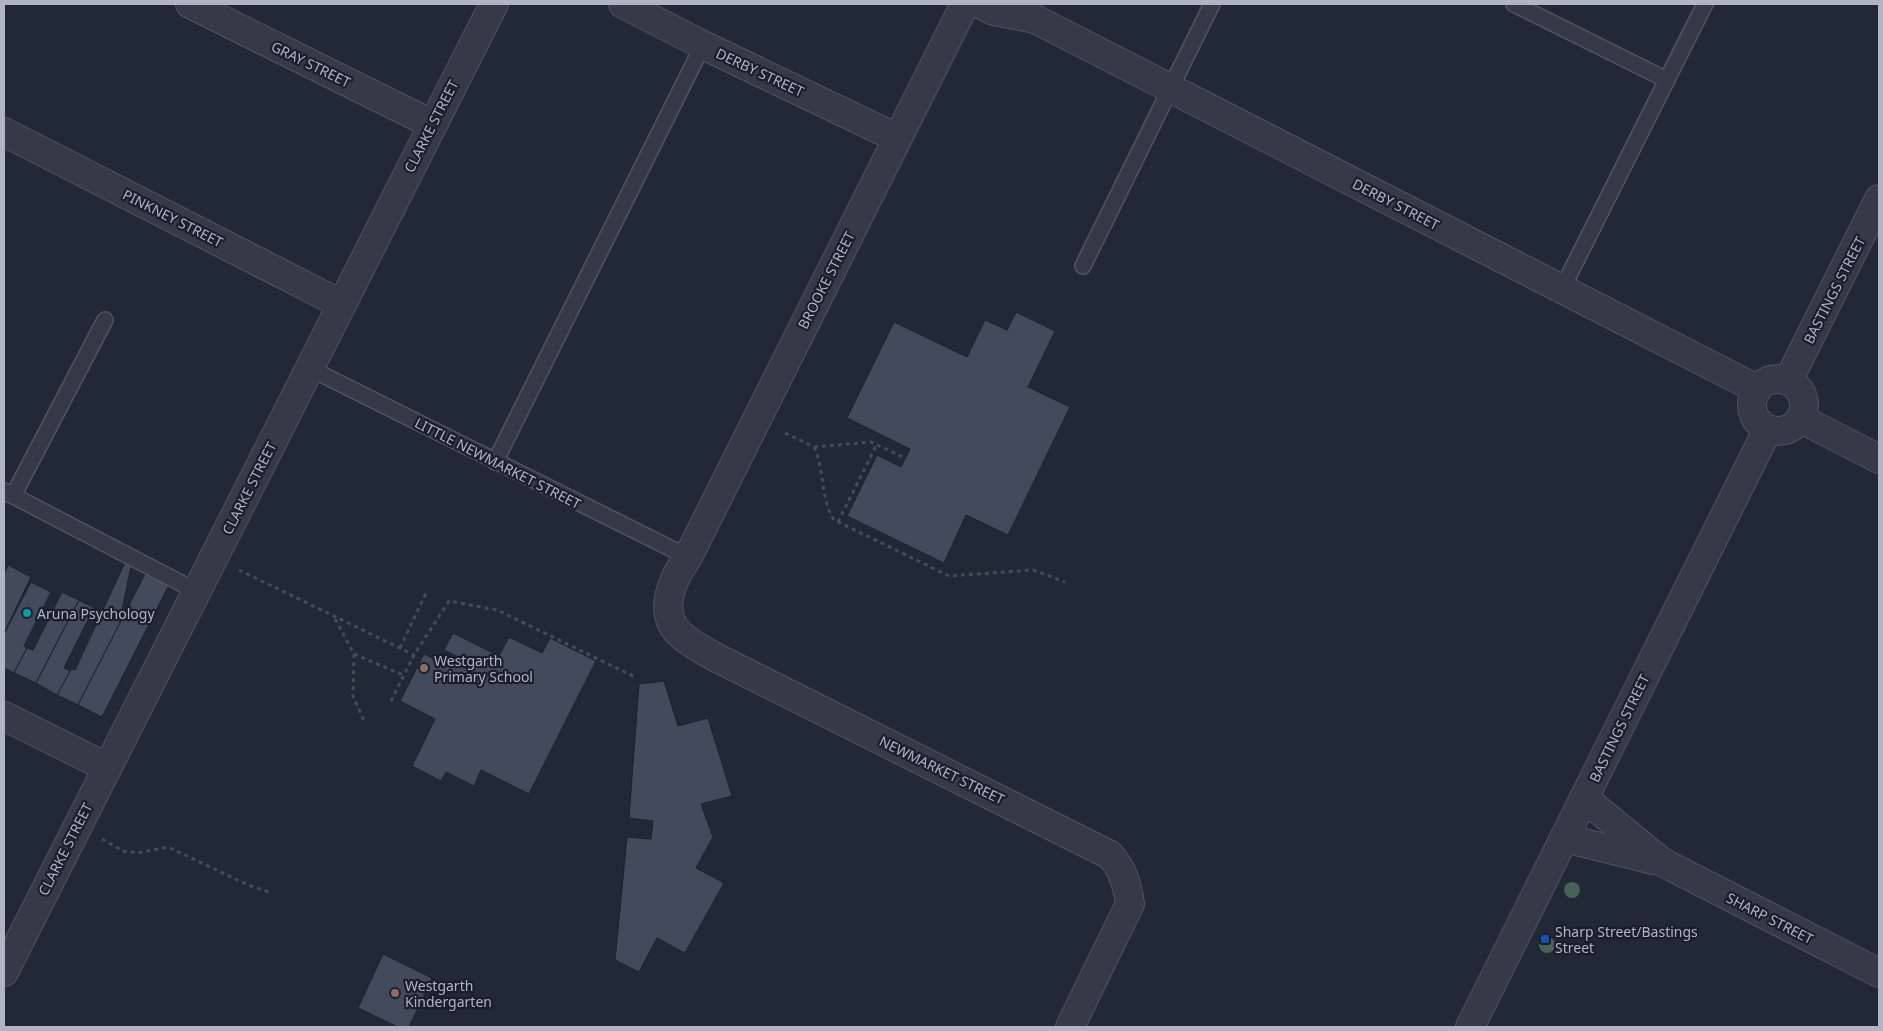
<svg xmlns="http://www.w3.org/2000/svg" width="1883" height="1031" font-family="'Noto Sans',sans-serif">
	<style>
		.building { fill: #424b5b; stroke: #1c212d }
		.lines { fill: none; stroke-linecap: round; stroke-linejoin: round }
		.lane-casing { stroke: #4f5561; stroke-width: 18 }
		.street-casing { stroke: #4f5561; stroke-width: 30 }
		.path { stroke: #405054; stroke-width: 3; stroke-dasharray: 4 4; stroke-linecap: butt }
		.lane { stroke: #343a46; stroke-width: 15 }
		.street { stroke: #343a46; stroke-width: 28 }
		.tree { fill: #486259 }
		.culture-dot { fill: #0f9aa8; stroke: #1a1f2b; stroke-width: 2 }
		.education-dot { fill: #8d6e63; stroke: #1a1f2b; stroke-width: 2 }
		.transit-dot { fill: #1a4fb4; stroke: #1a1f2b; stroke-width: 2 }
		.labels { text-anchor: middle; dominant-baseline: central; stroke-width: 4.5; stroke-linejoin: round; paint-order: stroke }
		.street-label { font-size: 14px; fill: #afb5c3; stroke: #1a1f2b }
		.poi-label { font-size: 14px; fill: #afb5c3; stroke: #1a1f2b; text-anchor: start }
	</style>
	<rect width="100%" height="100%" fill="#212836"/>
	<g class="building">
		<path d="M1016,312l39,19 -27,56 42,20 -62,128 -42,-20 -22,48 -97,-47 30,-61 24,12 9,-18 -63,-31 47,-96 73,35 18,-37 22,10z"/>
		<path d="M127,558l5,3 -13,64 -41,80 -21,-10 14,-26 4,1z"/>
		<path d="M8,565l23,12 -27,56v-59z"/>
		<path d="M147,570l23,13 -68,134 -24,-12z"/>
		<path d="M31,582l20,10 -27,54 3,2 -13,25 -10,-5v-34z"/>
		<path d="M62,592l17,8 -43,83 -22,-10 13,-25 6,2z"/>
		<path d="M79,600l15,8 -30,60 6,3 -13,24 -21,-12z"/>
		<path d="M453,633l46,23 10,-19 33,16 8,-15 46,23 -67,133 -48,-24 -7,16 -28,-14 -5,9 -29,-15 23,-47 -35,-18 24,-47 28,14 6,-11 -14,-7z"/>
		<path d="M664,681l14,45 30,-8 24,78 -31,8 12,33 -17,31 28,15 -39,70 -28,-15 -18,34 -24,-12 12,-123 24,2 2,-18 -24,-3 10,-134z"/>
		<path d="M383,954l49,24 -23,49h-11l-40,-19z"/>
	</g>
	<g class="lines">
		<g class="lane-casing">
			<g id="lane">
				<path d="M1514,4l153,76"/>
				<path d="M1083,266l129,-262"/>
				<path d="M1562,289l143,-285"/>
				<path d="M309,368l379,189"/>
				<path d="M495,462l208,-417"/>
				<path d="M4,491l192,100"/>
				<path d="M13,496l92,-176"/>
			</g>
		</g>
		<g class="street-casing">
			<g id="street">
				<path d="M190,4l242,120"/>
				<path d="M623,4l80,41 194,93"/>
				<path d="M965,4l-277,553c-16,22 -32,57 -6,79 10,8 22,15 33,21l395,198c13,15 17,29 20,49l-60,123"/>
				<path d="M980,4l14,7 41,8"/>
				<path d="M1018,4l17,15 722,370"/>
				<path d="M4,132l337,172"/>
				<circle cx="1778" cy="405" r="26"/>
				<path d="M1788,381l91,-182"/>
				<path d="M1801,419l78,40"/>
				<path d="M4,716l102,51"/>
				<path d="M1584,798l78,64 217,111"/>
				<path d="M1564,838l89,22"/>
				<path d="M4,972l490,-968"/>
				<path d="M1470,1027l298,-598"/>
			</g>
		</g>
		<g class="path">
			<path d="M785,433l29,14 57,-5 34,16"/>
			<path d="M814,447c11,23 6,51 20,73l115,56 84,-6 32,12"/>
			<path d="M838,522l39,-78"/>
			<path d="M239,570l175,85"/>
			<path d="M335,619l19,35 -1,42 11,25"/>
			<path d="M400,648l26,-55"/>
			<path d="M354,654l49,21"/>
			<path d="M391,701l23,-46 35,-54 48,9 138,67"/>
			<path d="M102,839l21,12 15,2 30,-6 80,38 24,8"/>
		</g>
		<use href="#lane" class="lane"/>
		<use href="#street" class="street"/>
	</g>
	<g class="tree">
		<circle cx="1572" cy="890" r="8"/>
		<circle cx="1547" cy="945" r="8"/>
	</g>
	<circle class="culture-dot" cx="27" cy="613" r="5"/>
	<g class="education-dot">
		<circle cx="424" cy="668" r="5"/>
		<circle cx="395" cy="993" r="5"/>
	</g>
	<rect class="transit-dot" x="1540" y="934" width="10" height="10" rx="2.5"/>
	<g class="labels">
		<g class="street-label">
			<text transform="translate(311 64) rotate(26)">GRAY STREET</text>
			<text transform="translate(760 72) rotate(25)">DERBY STREET</text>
			<text transform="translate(431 126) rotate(-63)">CLARKE STREET</text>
			<text transform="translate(1396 204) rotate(27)">DERBY STREET</text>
			<text transform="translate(173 218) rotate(27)">PINKNEY STREET</text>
			<text transform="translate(826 280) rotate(-63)">BROOKE STREET</text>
			<text transform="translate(1834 290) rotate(-63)">BASTINGS STREET</text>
			<text transform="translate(498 463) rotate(27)">LITTLE NEWMARKET STREET</text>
			<text transform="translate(249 488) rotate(-63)">CLARKE STREET</text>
			<text transform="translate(1619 728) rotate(-64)">BASTINGS STREET</text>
			<text transform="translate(942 770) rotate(26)">NEWMARKET STREET</text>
			<text transform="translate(65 849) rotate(-63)">CLARKE STREET</text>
			<text transform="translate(1770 918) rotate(27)">SHARP STREET</text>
		</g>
		<g class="poi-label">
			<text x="37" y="613">Aruna Psychology</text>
			<text x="434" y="660">Westgarth<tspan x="434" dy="16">Primary School</tspan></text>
			<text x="1555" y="931">Sharp Street/Bastings<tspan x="1555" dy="16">Street</tspan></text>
			<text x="405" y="985">Westgarth<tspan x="405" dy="16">Kindergarten</tspan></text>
		</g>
	</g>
	<rect width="1883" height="1031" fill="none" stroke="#afb5c3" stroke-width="10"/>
</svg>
